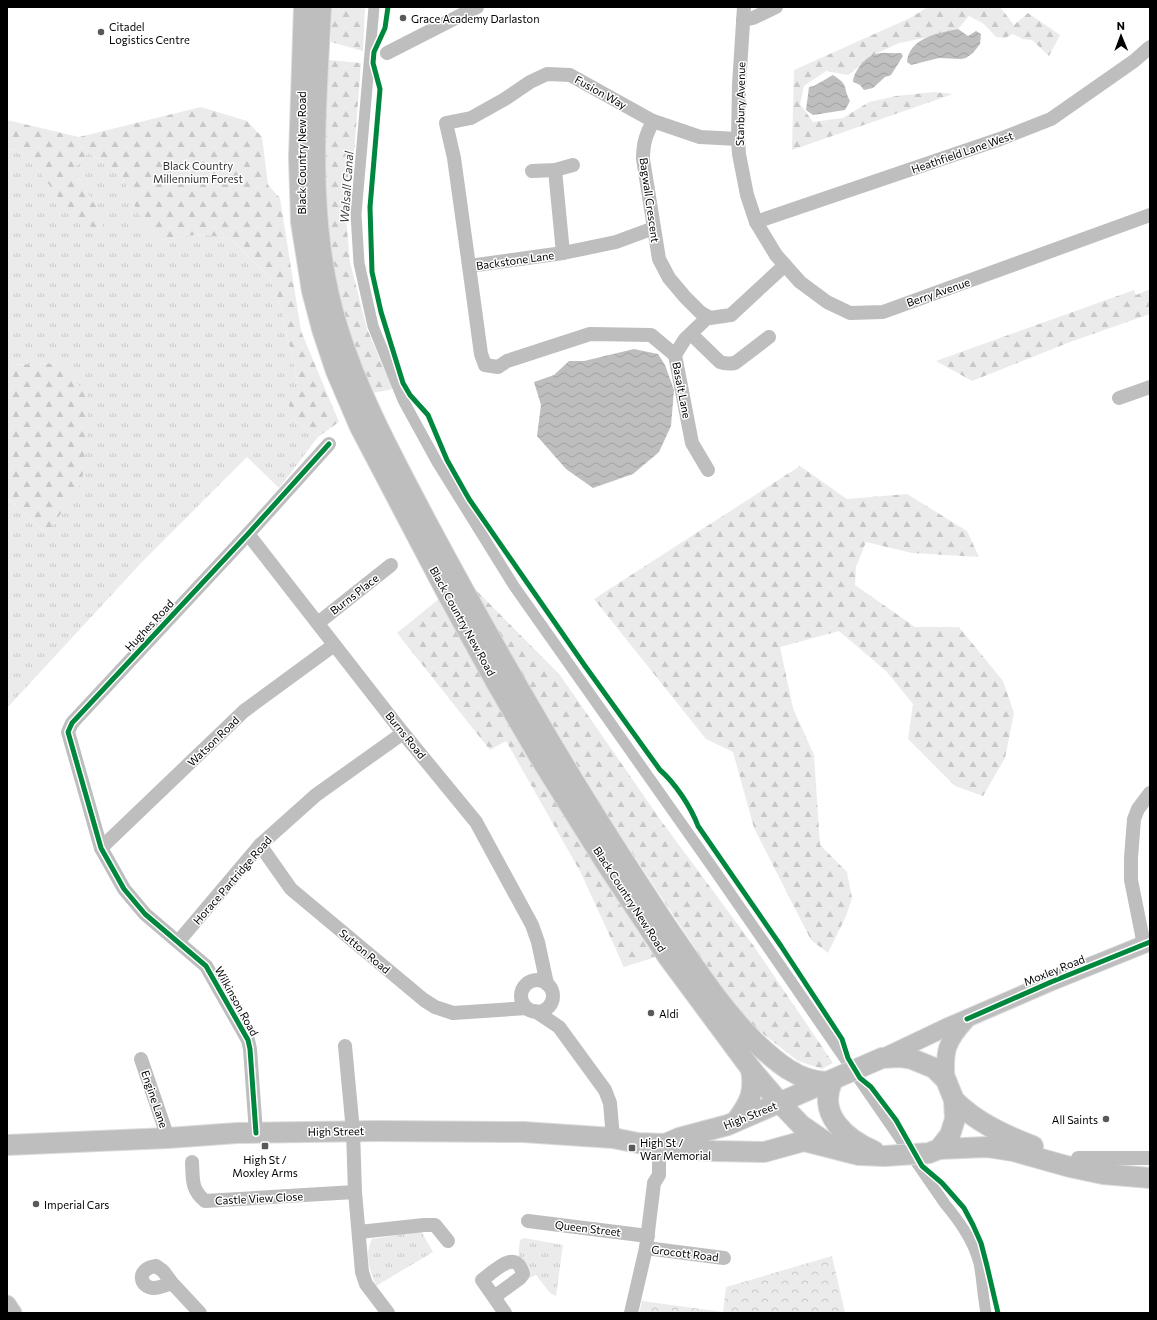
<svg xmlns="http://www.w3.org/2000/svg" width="1157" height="1320" font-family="Commissioner,sans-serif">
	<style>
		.grass { fill: url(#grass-tufts) }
		.forest { fill: url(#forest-firs) }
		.park { fill: url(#park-crowns) }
		.water { fill: url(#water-waves) }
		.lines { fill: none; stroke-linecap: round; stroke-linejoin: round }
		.canal { stroke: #bebebe; stroke-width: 11 }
		.major-casing { stroke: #dbdbdb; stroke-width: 19 }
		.highway-casing { stroke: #dbdbdb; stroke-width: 22 }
		.minor { stroke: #bebebe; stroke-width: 14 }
		.major { stroke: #bebebe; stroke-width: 17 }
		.highway { stroke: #bebebe; stroke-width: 20 }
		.cycleway-casing { stroke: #fff; stroke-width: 8 }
		.cycleway { stroke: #00873e; stroke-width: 5 }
		.poi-dot { fill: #595959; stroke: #fff; stroke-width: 1.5 }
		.labels { text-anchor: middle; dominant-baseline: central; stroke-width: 3; stroke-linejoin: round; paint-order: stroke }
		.poi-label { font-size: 11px; fill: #000; stroke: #fff; text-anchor: start }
		.street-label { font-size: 11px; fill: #000; stroke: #fff }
		.park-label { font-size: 11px; fill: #323232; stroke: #fff }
		.water-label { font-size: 12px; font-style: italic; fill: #434343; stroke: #fff }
	</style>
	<defs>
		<pattern id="grass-tufts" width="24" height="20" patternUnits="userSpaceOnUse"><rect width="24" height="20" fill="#ebebeb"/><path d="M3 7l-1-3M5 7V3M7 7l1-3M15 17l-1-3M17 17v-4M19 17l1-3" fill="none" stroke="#c8c8c8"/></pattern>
		<pattern id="forest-firs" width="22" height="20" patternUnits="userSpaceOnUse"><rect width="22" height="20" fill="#ebebeb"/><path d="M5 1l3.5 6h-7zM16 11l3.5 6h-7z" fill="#c8c8c8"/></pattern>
		<pattern id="park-crowns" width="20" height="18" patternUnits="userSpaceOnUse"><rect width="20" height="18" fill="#ebebeb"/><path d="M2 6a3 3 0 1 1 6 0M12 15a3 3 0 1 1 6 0" fill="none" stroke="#c8c8c8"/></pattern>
		<pattern id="water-waves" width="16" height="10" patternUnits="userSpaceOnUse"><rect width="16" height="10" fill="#bebebe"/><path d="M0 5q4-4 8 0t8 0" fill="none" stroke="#a2a2a2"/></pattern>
	</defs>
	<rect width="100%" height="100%" fill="#fff"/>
	<g class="grass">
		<path d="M7,148l21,8 49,66 22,-11 -16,-25 -8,-19 13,-14 33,20 14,34 26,33 40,-6 30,5 38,38 11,27 18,79 -3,37 23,17 -39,51 -32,-31 -105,105 -135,146v-210l40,36 12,-171 -52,2z"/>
		<path d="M421,1231l12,21 -57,34c-6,-14 -12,-32 -4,-47z"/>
		<path d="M524,1238l39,7 -7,51 -6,-3 -14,-18 -6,3c-11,-17 -13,-17 -10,-38z"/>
	</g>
	<g class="forest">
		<path d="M331,7h34l-2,44 -32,-9z"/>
		<path d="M928,7h72l14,18 14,-12 32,22 -11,21 -17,-16 -9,-1 -10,-5 -8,4 -9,-1 -12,-13 -15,-8 -11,13 -23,5 -6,3 -30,6 -24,11 -27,21 -22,-4 -22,15 -4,18 13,18 30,-4 26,-16 27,-6 38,-4 19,2 -161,56 2,-80 116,-52z"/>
		<path d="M329,60l32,3 -7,91 -10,41 6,67 17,67 26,60 -20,4 -31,-74 -17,-88 -3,-92z"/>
		<path d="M201,107l46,14 15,16 6,48 12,13 21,133 38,91 -21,15 -23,-17 -7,-17 10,-20 -18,-79 -11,-27 -38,-38 -30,-5 -40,6 -12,-7 -14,-26 -14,-34 -33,-20 -13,14 8,19 16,25 5,19 -27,-7 -49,-67 -21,-8v-28l72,17z"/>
		<path d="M1150,289v25l-80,28 -98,39 -36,-20 198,-71 2,5z"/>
		<path d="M59,363l28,31 1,38 -6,50 -35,52 -40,-36v-133z"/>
		<path d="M800,466l47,33 60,-5 60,37 12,26 -67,-4 -46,-11 -10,25 -1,18 60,42h44l44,54 11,32 -9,45 -22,38 -28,-10 -47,-47 5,-35 -27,-33 -47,-40 -59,16 13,61 21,47 6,90 27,27 5,26 -6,18 -18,37 -17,-13 -57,-112 -21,-76 -27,-13 -112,-140z"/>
		<path d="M472,586l88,89 102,147 91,123 80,118 -11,6 -24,-8 -58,-45 -129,-195 -115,-189z"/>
		<path d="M440,598l219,358 -35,11 -43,-94 -75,-132 -16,9 -93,-117z"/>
	</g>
	<path class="park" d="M832,1256l13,57h-206l3,-12 81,11 3,-25z"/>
	<g class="water">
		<path d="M958,29l10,7 8,-5 5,3 -1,10 -7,9 -7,5 -5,1 -22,-1 -28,7 -4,-3c2,-24 31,-29 51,-33z"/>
		<path d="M901,53l2,3 -12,19 -6,2 -12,11 -9,2 -4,-5 -7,-3c0,-10 13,-26 23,-28 7,-2 17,0 25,-1z"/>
		<path d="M833,75c17,11 9,11 17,26l-5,9 -32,5 -7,-5 3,-23 5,-1z"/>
		<path d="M634,349l24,5 7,11 9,25 -3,36 -12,26 -26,22 -40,14 -27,-19 -29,-33 4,-31 -7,-23 20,-7 15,-14h15z"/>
	</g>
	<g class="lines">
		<path class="canal" d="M374,7l-18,207 3,49 14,63 30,74 34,62 77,124 201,285 230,333c14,17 28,36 34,59 3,16 4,34 7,50"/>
		<g class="major-casing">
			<g id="major">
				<path d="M884,1057l63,-30 104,-45 99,-40"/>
				<path d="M946,1080c-2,-29 0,-38 20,-60"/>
				<path d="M7,1304l6,9"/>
			</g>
		</g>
		<g class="highway-casing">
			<g id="highway">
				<path d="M304,7l-5,150 2,65 11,69 10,38 14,42 24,56 88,168 49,89 45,77 65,104 61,92 83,112 29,34 21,22 26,18"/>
				<path d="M321,7c-5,107 -16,217 17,322 21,67 55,129 88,192 44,82 89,163 138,244 33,55 68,109 103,162 26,38 55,82 87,114 21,20 44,41 74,41"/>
				<path d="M833,1080c-17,34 13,59 41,71"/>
				<path d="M954,1100c22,22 50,35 79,46"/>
				<path d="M737,1120c13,-18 18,-28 14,-51"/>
				<path d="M7,1145l161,-7 69,-5 140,-2 146,1 90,6 25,5 27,1 14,5 35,2 50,1 40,-11 55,14 26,1 44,-3 10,-4 11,-14 5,-16 -1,-19 -8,-20 -12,-12 -22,-9 -12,-2 -18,1 -154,67 -49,13 -14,6"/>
				<path d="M939,1149l48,-2 26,4 57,16 33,7 47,4"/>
			</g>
		</g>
		<g class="minor">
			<path d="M744,7l-5,78 -1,54 1,15 8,41 9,27 20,33 24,27 27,20 23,11 33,-1 267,-97"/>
			<path d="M743,20l10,-2 23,-11"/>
			<path d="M387,53l90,-46"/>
			<path d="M653,121c-7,14 -10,22 -10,38l16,100 10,19 16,19 15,15 10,6 21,-3 54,-50"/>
			<path d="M555,170l8,83"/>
			<path d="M532,171l23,-1 18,-5"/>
			<path d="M756,222l244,-83 51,-20 83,-58 16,-14"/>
			<path d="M654,228l-38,14 -53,11 -94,13 -15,-108 -8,-35 25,-5 34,-19 25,-17 17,-8 23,1 83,46 47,16 38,2"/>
			<path d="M469,266l12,88 4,11 13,2 9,-6 83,-27 61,1 24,20"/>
			<path d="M708,317l-23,22 -10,16 17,88 16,27"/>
			<path d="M691,334l29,28c5,2 9,2 15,1l34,-26"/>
			<path d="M1119,398l31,-11"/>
			<path d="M248,534l155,199 73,89 56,103 6,17 9,42"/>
			<path d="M318,623l73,-58"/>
			<path d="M260,845l31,44 133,111 11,7 18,6 74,-5"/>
			<path d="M101,848l143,-137 90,-66"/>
			<path d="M178,942l82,-97 56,-50 87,-62"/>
			<path d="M1144,945l-13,-65v-22l3,-39 4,-10 12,-16"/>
			<circle cx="537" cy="996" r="16"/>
			<path d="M535,1011l24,16 46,63 5,13 3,35"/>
			<path d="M345,1046l8,85 2,61 7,80 4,12 22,29"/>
			<path d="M141,1059l27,79"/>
			<path d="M256,1133l-6,-84 -2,-9 -42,-74 -61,-52 -21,-25 -23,-41 -33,-116 4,-9 176,-189 81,-90"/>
			<path d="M1078,1158h72"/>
			<path d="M192,1162c1,18 -1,27 13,39l150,-9"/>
			<path d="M528,1221l120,15"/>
			<path d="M359,1232l65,-7h11l13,16"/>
			<path d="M646,1248l78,10"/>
			<path d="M172,1283c-6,2 -13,5 -18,5 -14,0 -19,-19 2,-22l7,5 9,12 28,30"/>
			<path d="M494,1297l26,-19 3,-4c-7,-27 -29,-2 -41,6l23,33"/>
			<path d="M631,1313l15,-65 8,-65 5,-8v-31"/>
		</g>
		<use href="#major" class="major"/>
		<use href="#highway" class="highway"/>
		<g class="cycleway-casing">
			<g id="cycleway">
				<path d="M388,7l-3,21 -11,24 -1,11 7,26 -10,118 2,65 9,40 22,71 7,12 18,20 19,45 22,39 116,167 75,104c15,13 31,37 38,56l83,120 61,93 6,19 12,20 11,9 25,33 26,46 20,17 22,25 9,17 8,18 6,23 11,47"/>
				<path d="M967,1019l84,-37 99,-40"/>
				<path d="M256,1133l-6,-84 -2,-9 -42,-74 -61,-52 -21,-25 -23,-41 -33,-116 4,-9 176,-189 81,-90"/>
			</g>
		</g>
		<use href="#cycleway" class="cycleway"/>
	</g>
	<g class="poi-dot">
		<circle cx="403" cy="18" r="4"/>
		<circle cx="101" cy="32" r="4"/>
		<circle cx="651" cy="1013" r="4"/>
		<circle cx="1106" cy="1119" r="4"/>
		<rect x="261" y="1142" width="8" height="8" rx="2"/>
		<rect x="628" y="1144" width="8" height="8" rx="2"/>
		<circle cx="36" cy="1204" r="4"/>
	</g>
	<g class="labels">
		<g class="poi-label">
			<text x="411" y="18">Grace Academy Darlaston</text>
			<text x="109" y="26">Citadel<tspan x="109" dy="13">Logistics Centre</tspan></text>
			<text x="659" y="1013">Aldi</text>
			<text x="1098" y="1119" text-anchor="end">All Saints</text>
			<text x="640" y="1142">High St /<tspan x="640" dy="13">War Memorial</tspan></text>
			<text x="265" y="1159" text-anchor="middle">High St /<tspan x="265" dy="13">Moxley Arms</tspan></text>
			<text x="44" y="1204">Imperial Cars</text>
		</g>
		<g class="street-label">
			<text transform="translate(601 92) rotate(29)">Fusion Way</text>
			<text transform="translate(740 104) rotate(-89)">Stanbury Avenue</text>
			<text transform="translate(962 152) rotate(-19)">Heathfield Lane West</text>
			<text transform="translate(301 153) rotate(-90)">Black Country New Road</text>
			<text transform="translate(650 200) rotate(82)">Bagwall Crescent</text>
			<text transform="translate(515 260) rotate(-8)">Backstone Lane</text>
			<text transform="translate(938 292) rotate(-19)">Berry Avenue</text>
			<text transform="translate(682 390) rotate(79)">Basalt Lane</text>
			<text transform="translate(354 594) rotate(-38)">Burns Place</text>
			<text transform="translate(463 621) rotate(61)">Black Country New Road</text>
			<text transform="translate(149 625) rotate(-47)">Hughes Road</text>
			<text transform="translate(406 735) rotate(51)">Burns Road</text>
			<text transform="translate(213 741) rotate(-44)">Watson Road</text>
			<text transform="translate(232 880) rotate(-49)">Horace Partridge Road</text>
			<text transform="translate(630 899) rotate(57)">Black Country New Road</text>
			<text transform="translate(365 951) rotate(40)">Sutton Road</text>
			<text transform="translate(1054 970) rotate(-22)">Moxley Road</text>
			<text transform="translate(237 1001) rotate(61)">Wilkinson Road</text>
			<text transform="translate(155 1099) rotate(71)">Engine Lane</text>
			<text transform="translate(750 1115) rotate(-22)">High Street</text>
			<text transform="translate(336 1131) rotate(-1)">High Street</text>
			<text transform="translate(259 1198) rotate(-3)">Castle View Close</text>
			<text transform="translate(588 1228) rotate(7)">Queen Street</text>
			<text transform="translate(685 1253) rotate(7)">Grocott Road</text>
		</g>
		<g class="park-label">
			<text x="198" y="165">Black Country<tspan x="198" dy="13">Millennium Forest</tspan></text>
		</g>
		<g class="water-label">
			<text transform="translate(346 187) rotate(-86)">Walsall Canal</text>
		</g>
	</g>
	<rect width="1157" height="1320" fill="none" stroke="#000000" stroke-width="16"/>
	<g transform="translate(1121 36) rotate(359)" stroke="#ffffff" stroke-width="3" paint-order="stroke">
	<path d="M0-3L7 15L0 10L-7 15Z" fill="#000000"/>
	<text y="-6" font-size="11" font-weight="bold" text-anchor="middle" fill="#000000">N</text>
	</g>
</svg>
